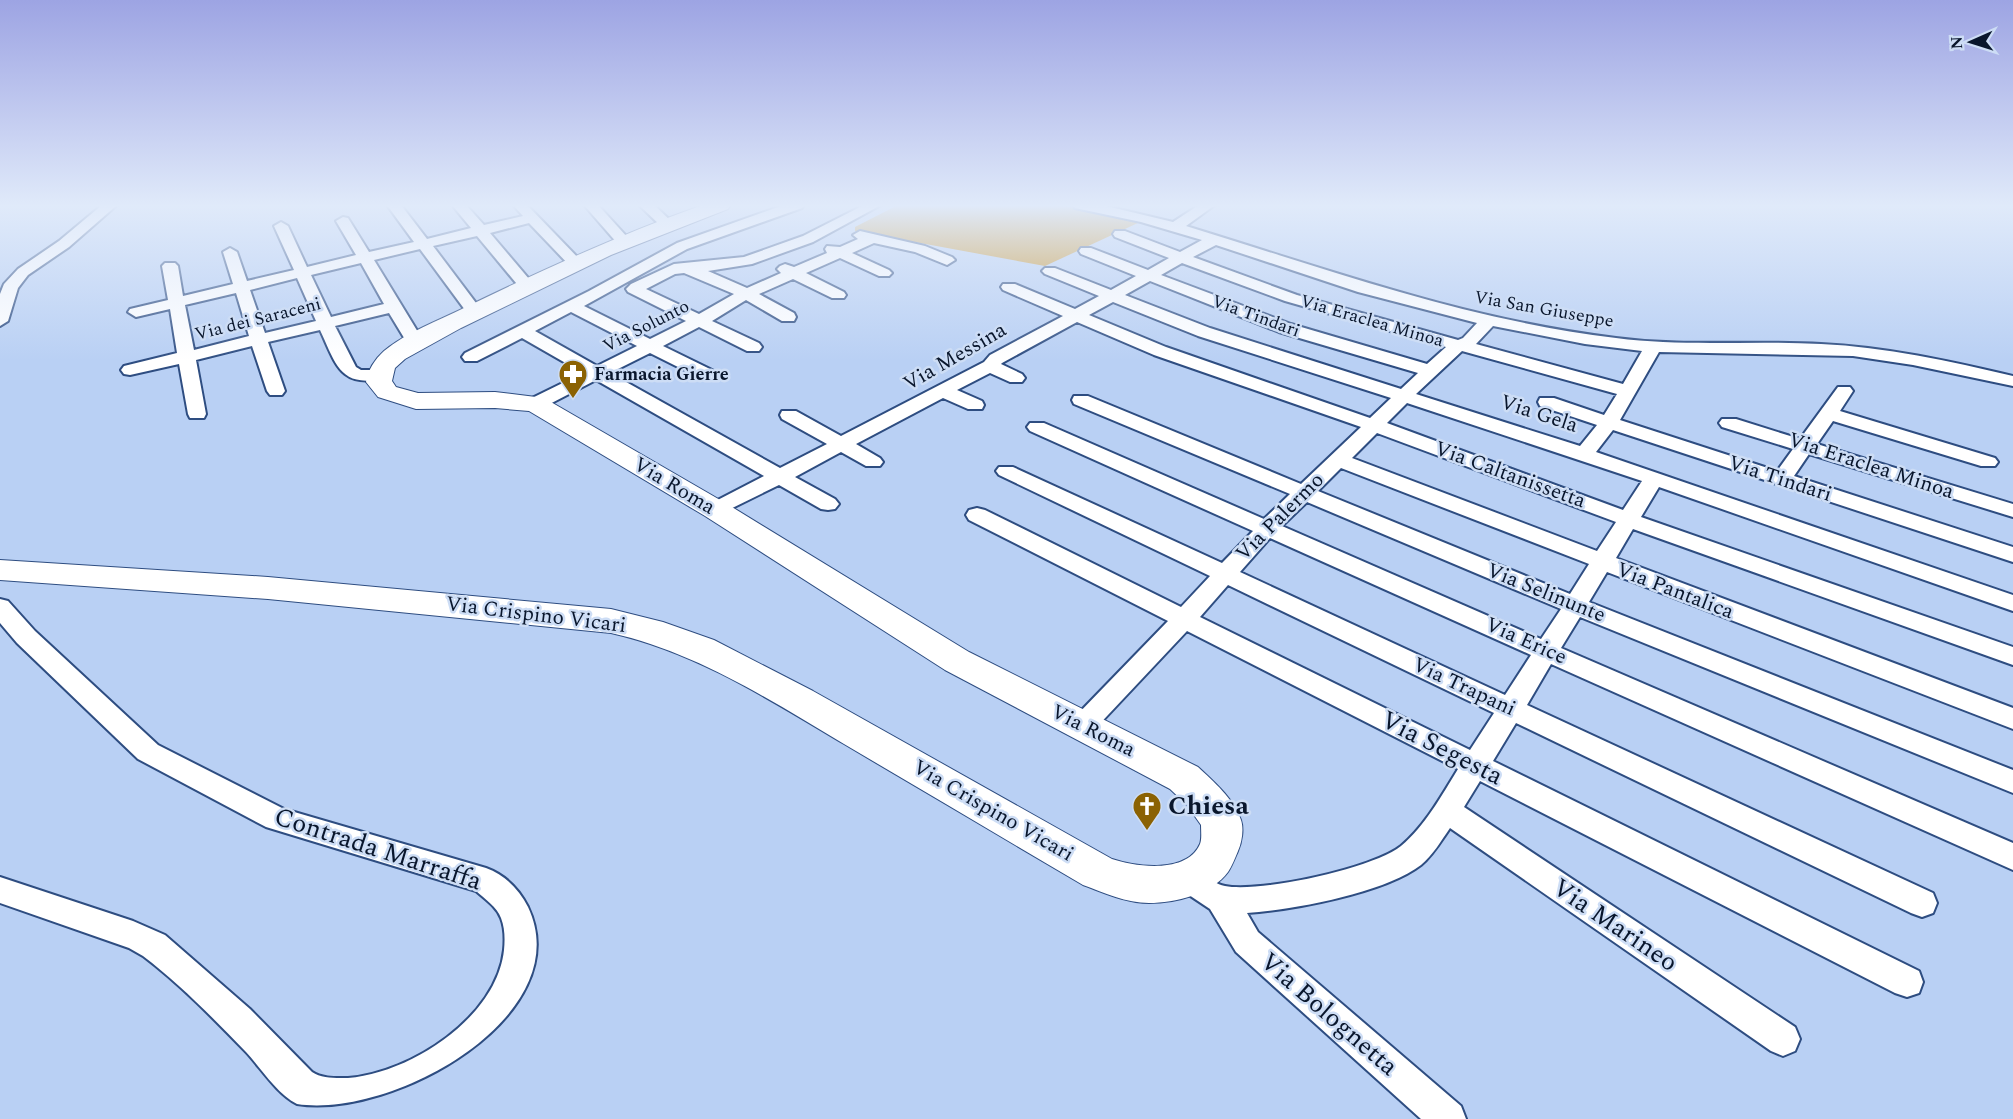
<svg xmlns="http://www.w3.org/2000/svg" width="2013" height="1119" font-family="Spectral,serif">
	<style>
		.green { fill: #c9942a }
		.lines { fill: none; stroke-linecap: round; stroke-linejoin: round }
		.street-casing { stroke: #2e4d81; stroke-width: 4 }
		.secondary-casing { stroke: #2e4d81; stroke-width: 2 }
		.street { fill: #fff; fill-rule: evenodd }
		.secondary { fill: #fff; fill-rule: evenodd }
		.labels { text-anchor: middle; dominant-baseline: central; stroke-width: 5; stroke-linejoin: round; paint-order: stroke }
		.far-street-label { font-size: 18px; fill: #09162c; stroke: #cdddf5 }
		.far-poi-label { font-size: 18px; font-weight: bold; fill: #09162c; stroke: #cdddf5; text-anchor: start }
		.street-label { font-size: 21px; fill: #09162c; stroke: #cdddf5 }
		.near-street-label { font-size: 26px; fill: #09162c; stroke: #cdddf5 }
		.near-poi-label { font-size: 26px; font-weight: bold; fill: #09162c; stroke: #cdddf5; text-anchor: start }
	</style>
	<rect width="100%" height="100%" fill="#b9d0f4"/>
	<path class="green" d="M898,205h157l47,7 38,10 -95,44 -190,-35v-4z"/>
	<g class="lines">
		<g class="street-casing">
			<g id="street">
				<path d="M102,205h15l-48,42 -41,28 -10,13 -10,33 -8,5v-32l4,-10 14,-15 41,-28z"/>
				<path d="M387,205h14l26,34 44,-11 -19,-23h14l18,20 39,-9 -10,-11h14l57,59 -3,3h-10l-42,-44 -39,10 45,53 -8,5 -6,-2 -44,-53 -44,10 49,65 -8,5 -6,-2 -48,-65 -46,11 50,82 -3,4h-12l-20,-33 -54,13 21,41 5,3h24l3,4 -3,4c-45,11 -49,-14 -65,-48l-52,12 17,49 -3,4h-12l-3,-4 -15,-45 -56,14 10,54 -2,4h-14l-2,-4 -9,-50 -49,11 -6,-1 -3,-4 3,-4 53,-13 -7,-44 -34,8 -8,-5 2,-3 38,-9 -6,-34 3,-3h10l3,3 5,30 50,-12 -10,-32 7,-4 7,4 10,29 47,-11 -20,-44 7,-4 7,4 19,41 49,-12 -20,-34 7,-4 5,1 21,34 45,-10zM361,263l23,41 -53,13 -20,-42zM297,278l19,43 -51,12 -15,-43zM236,293l13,43 -55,14 -9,-45z"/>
				<path d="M584,205h14l30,33 2,3 -2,3h-10z"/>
				<path d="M639,205h15l19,18 -7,4 -5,-1z"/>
				<path d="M784,205h20l-2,3 -115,41 -103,57 66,33 36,-18 -58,-29 -2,-3 5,-5 43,-20 70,-7 59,-21 61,-31h17l-68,37 -61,22 -44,7 39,17 34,-15 -4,-4 3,-3 5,-2 9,3 33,-14 -2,-4 2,-3 13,1 18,-8 -5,-4 7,-4 65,15 27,11 3,3 -8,5 -32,-13 -41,-9 -22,10 37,17 3,3 -3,3h-10l-39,-18 -34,15 38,19 2,3 -2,3h-12l-39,-19 -34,15 35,19 2,4 -2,4h-12l-36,-21 -34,21 47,22 3,4 -3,4h-12l-48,-24 -36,19 49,24 3,4 -3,4h-12l-50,-25 -40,20 170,95 47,-24 -45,-25 -2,-4 2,-4h14l45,25 143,-74 6,-7 73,-39 -60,-26 -2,-3 2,-3h12l60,25 24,-13 -54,-22 -3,-3 3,-3h10l56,22 25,-14 -55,-22 -2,-3 2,-3h10l57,22 21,-12 -54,-21 -2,-3 2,-3h10l55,21 22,-12 -61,-18 -66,-14 -2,-3h29l71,17 26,-17h16l-29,21c144,44 280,94 430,112 68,9 137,2 205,6 65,3 128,17 192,32v10l-100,-21 -60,-9 -194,-4 -39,68 157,51 16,-22 -71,-22 -3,-4 3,-4h14l64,20 38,-52h12l3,4 -13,20 155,47 3,4 -3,4h-14l-148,-45 -16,23 196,60v13l-204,-63 -15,22 219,71v15l-400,-132 -17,22 417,143v16l-354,-124 -18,30 372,130v18l-380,-136 -17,29 397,150v21l-406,-157 -18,30 424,168v23l-433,-176 -19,31 452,195v27l-462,-206 -24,41 406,188 4,10 -4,10 -11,4 -11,-4 -395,-190 -23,38 426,210 4,11 -4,11 -12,4 -12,-4 -415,-212 -16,26 331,220 5,12 -5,12 -12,5 -12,-5 -321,-223c-9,13 -17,27 -29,37 -36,28 -129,45 -174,48l11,19 203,174 5,13h-45l-185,-167 -26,-43 -33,-22 -4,-9 4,-9c26,-10 27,13 48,17 35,7 149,-18 176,-40 24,-20 41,-51 57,-77l-271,-138 -95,101 -9,3 -9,-3 -4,-7 4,-7 94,-97 -199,-101 -3,-5 3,-5 8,-2 8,2 196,97 29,-31 -211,-101 -3,-4 3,-4h14l209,96 31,-32 -223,-100 -3,-4 3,-4h14l220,96 26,-25 -216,-90 -2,-4 2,-4h14l213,88 60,-57 -207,-72 -77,-33 -75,41 -1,1 21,10 3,4 -3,4h-12l-20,-9 -33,17 25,11 2,4 -2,4h-14l-25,-11 -87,46 24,14 3,4 -3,4h-14l-25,-14 -46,25 40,22 4,5 -4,5 -7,1 -7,-1 -42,-24 -63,31 -8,-1 -3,-5 3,-5 56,-29 -168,-96 -54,28h-14l-2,-4 2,-4 55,-27 -61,-35 -45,23h-12l-3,-4 3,-4 124,-62 88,-48zM1216,245l142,47 119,31 -14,15 -5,2 -161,-45 -104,-38zM1182,263l103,38 161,46 -19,17 -136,-40 -130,-49zM684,273l50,21 -35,20 -53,-25 29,-15zM1150,281l129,51 139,41 -17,16 -191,-61 -85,-33zM1113,302l85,34 193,62 -21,20 -204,-71 -77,-32zM571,312l66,34 -40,20 -62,-35zM1493,326l92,18 57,7 -19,33 -147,-40zM1462,351l155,43 -13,21 -50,-17h-14l-2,4 2,4 57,19 -17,21 -164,-52zM1407,403l235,78 -19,29 -236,-87zM1377,433l239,89 -19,29 -245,-93zM1341,468l248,96 -19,30 -252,-103zM1307,502l254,107 -20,30 -259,-113zM1270,538l261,117 -26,40 -265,-123zM1228,585l266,128 -24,37 -270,-133z"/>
				<path d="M0,599l8,2 27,30 123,114 126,64 202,59c19,7 33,21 42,39 51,108 -135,212 -231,197 -20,-10 -36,-36 -51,-52 -32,-33 -66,-68 -103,-96l-14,-8 -129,-45v-26l133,44 32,14 85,74 62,63c10,7 25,6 36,6 63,-5 149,-61 156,-128 1,-10 1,-22 -3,-32 -4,-11 -16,-19 -25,-27l-210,-64 -128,-68 -121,-116 -17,-20z"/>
			</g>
		</g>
		<g class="secondary-casing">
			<path id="secondary" d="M703,205h28l-3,4 -117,46 -150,73 -56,31 -10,9 -3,13 4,6 22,6 77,-1 49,6 183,106 242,148 229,115c15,14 36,32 43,53 3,9 1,22 -3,31 -3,7 -6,15 -10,21 -16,22 -53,31 -79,31 -23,0 -44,-10 -66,-18 -80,-47 -159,-94 -239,-141 -74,-44 -148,-92 -233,-111l-343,-34 -268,-19v-20l268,17 343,32 52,13 51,18 99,51 299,168c24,8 75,15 88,-15 2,-5 1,-13 1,-19l-14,-20 -17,-16 -225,-119 -240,-154 -176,-105 -34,-3 -79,1 -38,-12 -12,-15c2,-12 9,-23 18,-31 23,-19 54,-30 80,-43 78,-38 157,-74 239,-103z"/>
		</g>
		<use href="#street" class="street"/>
		<use href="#secondary" class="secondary"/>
	</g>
	<linearGradient id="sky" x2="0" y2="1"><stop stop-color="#9da4e3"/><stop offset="0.57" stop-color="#e0eafa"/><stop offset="1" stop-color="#e0eafa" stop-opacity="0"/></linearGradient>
	<rect width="2013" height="361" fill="url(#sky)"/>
	<defs>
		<g id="pharmacy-pin" transform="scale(1.5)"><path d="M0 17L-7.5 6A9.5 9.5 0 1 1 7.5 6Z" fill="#8b6203" stroke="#cdddf5"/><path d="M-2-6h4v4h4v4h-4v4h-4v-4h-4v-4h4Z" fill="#fff"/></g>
		<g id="church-pin" transform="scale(1.5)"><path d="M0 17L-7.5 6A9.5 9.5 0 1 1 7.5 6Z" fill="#8b6203" stroke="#cdddf5"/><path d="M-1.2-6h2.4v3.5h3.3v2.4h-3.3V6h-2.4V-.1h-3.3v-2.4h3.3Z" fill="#fff"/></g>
	</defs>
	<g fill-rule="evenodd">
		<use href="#pharmacy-pin" x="573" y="374"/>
		<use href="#church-pin" x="1147" y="806"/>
	</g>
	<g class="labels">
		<g class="far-street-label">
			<text transform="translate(1544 309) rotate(10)">Via San Giuseppe</text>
			<text transform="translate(1256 316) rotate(20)">Via Tindari</text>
			<text transform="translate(258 319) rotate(-14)">Via dei Saraceni</text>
			<text transform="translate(1372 321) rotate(16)">Via Eraclea Minoa</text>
			<text transform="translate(646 326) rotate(-27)">Via Solunto</text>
		</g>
		<g class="far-poi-label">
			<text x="594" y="374">Farmacia Gierre</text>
		</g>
		<g class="street-label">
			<text transform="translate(955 357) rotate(-30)">Via Messina</text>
			<text transform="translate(1539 414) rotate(18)">Via Gela</text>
			<text transform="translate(1871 466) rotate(18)">Via Eraclea Minoa</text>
			<text transform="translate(1510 475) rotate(20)">Via Caltanissetta</text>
			<text transform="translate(1780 479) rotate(18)">Via Tindari</text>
			<text transform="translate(674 486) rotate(31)">Via Roma</text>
			<text transform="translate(1280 517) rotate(-45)">Via Palermo</text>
			<text transform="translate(1675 591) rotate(21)">Via Pantalica</text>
			<text transform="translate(1546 593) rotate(22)">Via Selinunte</text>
			<text transform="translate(536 615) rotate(7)">Via Crispino Vicari</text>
			<text transform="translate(1526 641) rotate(24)">Via Erice</text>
			<text transform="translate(1464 687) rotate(25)">Via Trapani</text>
			<text transform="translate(1093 731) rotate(27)">Via Roma</text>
			<text transform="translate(993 811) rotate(30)">Via Crispino Vicari</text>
		</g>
		<g class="near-street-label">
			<text transform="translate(1442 748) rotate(27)">Via Segesta</text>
			<text transform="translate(378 849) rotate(18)">Contrada Marraffa</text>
			<text transform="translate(1615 925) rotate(34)">Via Marineo</text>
			<text transform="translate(1329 1014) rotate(41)">Via Bolognetta</text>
		</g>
		<g class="near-poi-label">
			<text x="1168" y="806">Chiesa</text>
		</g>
	</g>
	<g transform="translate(1971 42) rotate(267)" stroke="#cdddf5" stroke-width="4.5" paint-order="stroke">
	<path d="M0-4.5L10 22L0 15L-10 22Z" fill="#09162c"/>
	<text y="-9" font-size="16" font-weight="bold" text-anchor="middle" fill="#09162c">N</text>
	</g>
</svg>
